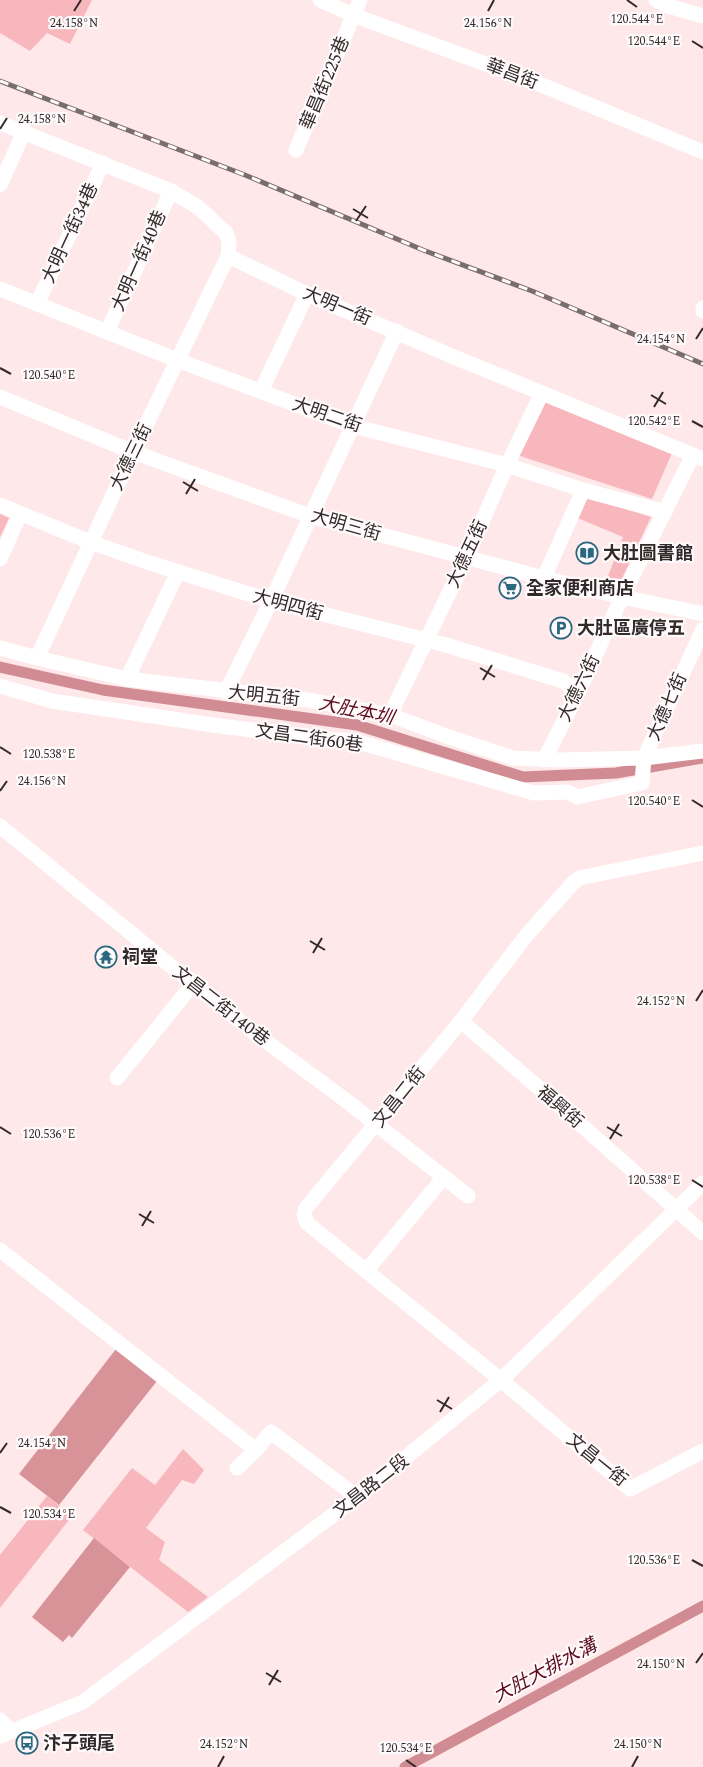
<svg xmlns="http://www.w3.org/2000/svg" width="703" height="1767" font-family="Spectral,'Noto Sans TC',serif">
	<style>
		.green { fill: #f8b7bc }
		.forest { fill: #d89399 }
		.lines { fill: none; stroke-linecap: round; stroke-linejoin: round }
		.canal { stroke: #d08c92; stroke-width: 11 }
		.minor { stroke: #fff; stroke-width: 15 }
		.rail-casing { stroke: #7a6d6e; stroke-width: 5 }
		.rail { stroke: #fffafb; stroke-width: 3; stroke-dasharray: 9; stroke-linecap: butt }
		.ticks { fill: none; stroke: #31292a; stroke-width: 2 }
		.labels { text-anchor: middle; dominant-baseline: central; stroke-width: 4.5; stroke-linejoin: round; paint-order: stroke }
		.street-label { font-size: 18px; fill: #31292a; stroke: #fffafb }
		.poi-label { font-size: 18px; font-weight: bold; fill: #31292a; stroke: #fffafb; text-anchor: start }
		.water-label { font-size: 19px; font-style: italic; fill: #5e0c20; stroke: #fffafb }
		.ticks-label { font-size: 12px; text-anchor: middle; fill: #31292a; stroke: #fffafb; stroke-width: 4.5; stroke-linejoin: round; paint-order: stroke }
	</style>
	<rect width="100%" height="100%" fill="#fee8e9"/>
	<g class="green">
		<path d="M0,0h92l-22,44 -23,-11 -17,18 -30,-18z"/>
		<path d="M541,400l131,53 -20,46 -135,-44z"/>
		<path d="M582,495l69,22 -36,76 -12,-4 20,-52 -48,-20z"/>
		<path d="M0,514l9,4 -9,19z"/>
		<path d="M183,1449l21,21 -10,14 -12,-4 -36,48 19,14 -6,18 49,37 -20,15 -105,-82 49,-62 23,17z"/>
		<path d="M47,1496l25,20 -72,92v-53z"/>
	</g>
	<g class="forest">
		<path d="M116,1349l41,32 -98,124 -40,-31z"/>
		<path d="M94,1538l36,29 -58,71 -3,-3 -6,7 -31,-25z"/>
	</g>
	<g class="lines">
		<g class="canal">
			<path d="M0,667l103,23 254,35 166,52 93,-4 87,-15"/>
			<path d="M405,1767l298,-161"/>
		</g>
		<g class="minor">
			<path d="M320,0l33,15 184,68 166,69"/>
			<path d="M656,0l12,6 35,10"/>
			<path d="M0,123l171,68 27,16 28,26 3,8 -1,15 -95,196 -96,206"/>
			<path d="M296,150l64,-150"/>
			<path d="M0,185l24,-53"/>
			<path d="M228,256l79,38 147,63 249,102"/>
			<path d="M0,289l177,71 176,66 154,39 76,25 82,22"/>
			<path d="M37,304l66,-141"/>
			<path d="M703,308v3"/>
			<path d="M107,332l64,-141"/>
			<path d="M261,391l46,-97"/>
			<path d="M0,397l133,55 177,64 234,62 78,19 81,17"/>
			<path d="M0,505l90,37 60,21 121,38 175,44 117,36 15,12"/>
			<path d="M0,559l20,-45"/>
			<path d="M544,578l39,-88"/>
			<path d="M0,648l37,10 90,21 181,21 82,15 59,22 64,21 46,2 85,-2 59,-7"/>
			<path d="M127,679l51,-107"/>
			<path d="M0,686l52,15 168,25 116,14 19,1 179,52 34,-1 9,5 65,-14 2,-25 59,-129"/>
			<path d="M226,692l45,-91 126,-270"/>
			<path d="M390,715l76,-157 41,-93 35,-72"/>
			<path d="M544,760l34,-67 44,-96 71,-142"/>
			<path d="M0,826l193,158 63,50 84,62 128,100"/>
			<path d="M703,853l-124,25 -7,6 -47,53 -64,84 -155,187 -2,7 3,8 194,157 129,109 73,-38"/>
			<path d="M461,1021l92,79 150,133"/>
			<path d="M117,1078l76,-94"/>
			<path d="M0,1250l256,200"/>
			<path d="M366,1271l78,-94"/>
			<path d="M237,1468l19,-18 15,-18 86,65"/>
			<path d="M0,1720l11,11"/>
			<path d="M0,1736l83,-34 274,-205 144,-117 202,-197"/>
		</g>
		<g class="rail-casing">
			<path id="rail" d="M0,81l245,94 178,75 109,41 171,73"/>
		</g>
		<use href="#rail" class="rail"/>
	</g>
	<path class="ticks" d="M627,0l10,7M74,11l7,-11M488,11l6,-11M692,41l11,7M0,129l7,-11M353,209l15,9M356,221l10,-15M696,339l7,-11M0,368l11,6M651,395l15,9M654,407l9,-15M692,421l11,6M183,482l15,9M186,494l9,-15M480,668l15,9M483,680l9,-15M0,747l11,7M0,791l7,-10M692,800l11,7M310,941l15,9M313,953l9,-15M696,1001l7,-11M0,1127l11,7M607,1127l15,9M610,1139l9,-15M692,1180l11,7M139,1214l15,9M142,1226l9,-15M437,1400l15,9M440,1412l9,-15M0,1453l7,-10M0,1507l11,6M692,1560l11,6M696,1663l7,-10M266,1673l15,9M269,1685l9,-15M406,1760l10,7M218,1767l6,-11M632,1767l6,-11"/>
	<defs>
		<g id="library-ring" transform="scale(1.125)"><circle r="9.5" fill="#fffafb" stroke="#29687e" stroke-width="1.5"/><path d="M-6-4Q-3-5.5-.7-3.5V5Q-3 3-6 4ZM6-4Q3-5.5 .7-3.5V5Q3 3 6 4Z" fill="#29687e"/></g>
		<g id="supermarket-ring" transform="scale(1.125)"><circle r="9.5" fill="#fffafb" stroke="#29687e" stroke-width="1.5"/><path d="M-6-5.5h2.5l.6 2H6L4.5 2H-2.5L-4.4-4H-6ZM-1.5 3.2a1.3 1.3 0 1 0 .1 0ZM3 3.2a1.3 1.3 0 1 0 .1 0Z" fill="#29687e"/></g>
		<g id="parking-ring" transform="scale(1.125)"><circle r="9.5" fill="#fffafb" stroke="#29687e" stroke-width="1.5"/><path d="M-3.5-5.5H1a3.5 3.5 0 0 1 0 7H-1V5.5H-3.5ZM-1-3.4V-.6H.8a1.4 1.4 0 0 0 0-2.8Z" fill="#29687e"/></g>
		<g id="temple-ring" transform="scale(1.125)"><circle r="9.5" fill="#fffafb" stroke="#29687e" stroke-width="1.5"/><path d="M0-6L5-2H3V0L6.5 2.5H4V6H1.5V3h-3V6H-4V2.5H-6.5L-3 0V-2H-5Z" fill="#29687e"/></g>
		<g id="bus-ring" transform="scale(1.125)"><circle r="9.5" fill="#fffafb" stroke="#29687e" stroke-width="1.5"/><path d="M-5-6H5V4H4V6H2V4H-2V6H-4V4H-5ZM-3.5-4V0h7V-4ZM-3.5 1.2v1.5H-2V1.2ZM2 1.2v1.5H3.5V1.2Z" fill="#29687e"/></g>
	</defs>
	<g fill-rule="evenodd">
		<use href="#library-ring" x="587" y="553"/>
		<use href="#supermarket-ring" x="510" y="588"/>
		<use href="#parking-ring" x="561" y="628"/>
		<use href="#temple-ring" x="106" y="957"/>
		<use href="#bus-ring" x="27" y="1743"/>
	</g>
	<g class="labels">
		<g class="street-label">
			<text transform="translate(512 74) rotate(21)">華昌街</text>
			<text transform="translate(325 83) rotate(-67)">華昌街225巷</text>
			<text transform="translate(70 233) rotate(-65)">大明一街34巷</text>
			<text transform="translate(139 261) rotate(-66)">大明一街40巷</text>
			<text transform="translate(337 306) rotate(23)">大明一街</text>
			<text transform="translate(327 415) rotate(19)">大明二街</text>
			<text transform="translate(131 457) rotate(-64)">大德三街</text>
			<text transform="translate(346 525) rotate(16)">大明三街</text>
			<text transform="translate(467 554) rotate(-65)">大德五街</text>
			<text transform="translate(288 605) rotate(15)">大明四街</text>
			<text transform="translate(579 688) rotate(-64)">大德六街</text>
			<text transform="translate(264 696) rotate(6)">大明五街</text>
			<text transform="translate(667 707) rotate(-66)">大德七街</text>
			<text transform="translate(309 738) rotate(8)">文昌二街60巷</text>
			<text transform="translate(221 1006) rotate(38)">文昌二街140巷</text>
			<text transform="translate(399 1097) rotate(-51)">文昌二街</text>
			<text transform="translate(560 1107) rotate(41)">福興街</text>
			<text transform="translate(597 1460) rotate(39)">文昌一街</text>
			<text transform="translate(371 1486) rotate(-38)">文昌路二段</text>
		</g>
		<g class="poi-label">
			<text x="603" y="553">大肚圖書館</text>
			<text x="526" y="588">全家便利商店</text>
			<text x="577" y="628">大肚區廣停五</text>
			<text x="122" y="957">祠堂</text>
			<text x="43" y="1743">汴子頭尾</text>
		</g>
		<g class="water-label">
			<text transform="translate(356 711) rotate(12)">大肚本圳</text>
			<text transform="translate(545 1671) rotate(-28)">大肚大排水溝</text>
		</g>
	</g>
	<g class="ticks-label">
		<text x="637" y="23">120.544°E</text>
		<text x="74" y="27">24.158°N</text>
		<text x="488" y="27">24.156°N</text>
		<text x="654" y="45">120.544°E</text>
		<text x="42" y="123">24.158°N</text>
		<text x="661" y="343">24.154°N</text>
		<text x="49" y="379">120.540°E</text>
		<text x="654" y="425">120.542°E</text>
		<text x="49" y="758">120.538°E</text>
		<text x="42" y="785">24.156°N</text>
		<text x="654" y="805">120.540°E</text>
		<text x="661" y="1005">24.152°N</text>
		<text x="49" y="1138">120.536°E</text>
		<text x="654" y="1184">120.538°E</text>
		<text x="42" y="1447">24.154°N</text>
		<text x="49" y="1518">120.534°E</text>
		<text x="654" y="1564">120.536°E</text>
		<text x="661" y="1668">24.150°N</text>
		<text x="224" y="1748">24.152°N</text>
		<text x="638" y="1748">24.150°N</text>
		<text x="406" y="1752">120.534°E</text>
	</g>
</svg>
